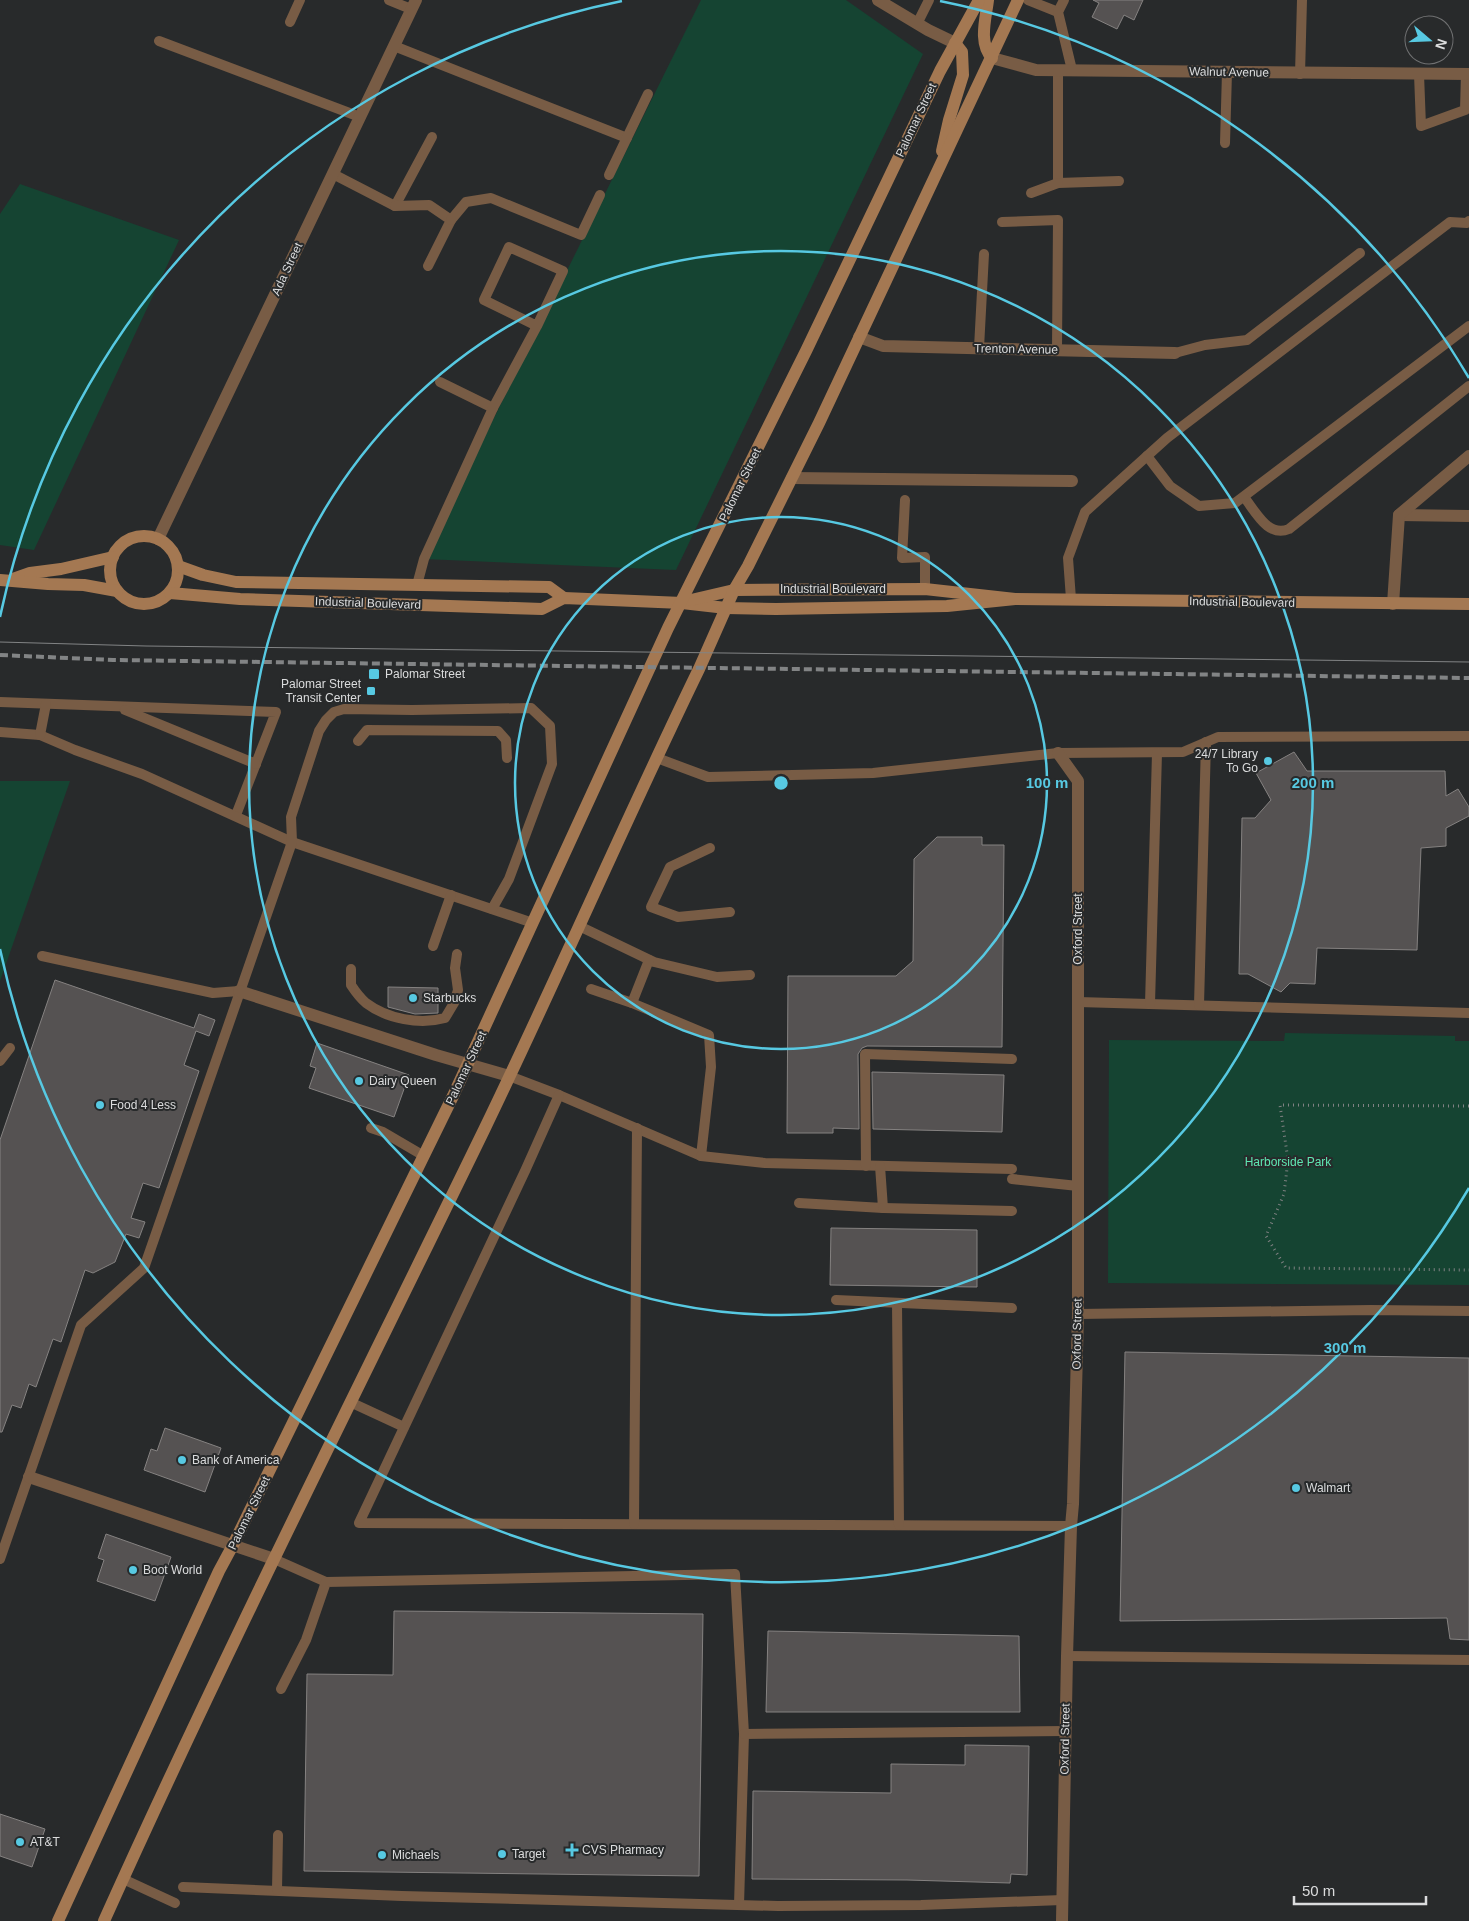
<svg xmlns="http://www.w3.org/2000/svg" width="1469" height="1921" font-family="Arial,sans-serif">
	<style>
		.green { fill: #154432 }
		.building { fill: #555252; stroke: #858281 }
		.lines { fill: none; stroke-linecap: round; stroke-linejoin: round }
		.path { stroke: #7f8182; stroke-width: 3; stroke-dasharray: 1 4; stroke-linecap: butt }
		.service { stroke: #785c45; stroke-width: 10 }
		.minor { stroke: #785c45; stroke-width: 12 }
		.tertiary { stroke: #785c45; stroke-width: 12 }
		.secondary { stroke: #a47852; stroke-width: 12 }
		.tram { stroke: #828485; stroke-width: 1 }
		.rail { stroke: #828485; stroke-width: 4; stroke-dasharray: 8 4; stroke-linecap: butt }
		.ring { fill: none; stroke: #57c9e2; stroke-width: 2.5 }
		.poi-dot { fill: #57c9e2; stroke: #282a2b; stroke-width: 2 }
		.labels { text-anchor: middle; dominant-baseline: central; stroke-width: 4; stroke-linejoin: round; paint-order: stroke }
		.street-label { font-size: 12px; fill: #dbdcdd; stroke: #282a2b }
		.poi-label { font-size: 12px; fill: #dbdcdd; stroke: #282a2b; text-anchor: start }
		.park-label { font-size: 12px; fill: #5ee7b2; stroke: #282a2b }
		.centre { fill: #57c9e2; stroke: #282a2b; stroke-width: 2.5 }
		.ring-label { font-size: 15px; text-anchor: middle; font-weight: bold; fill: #57c9e2; stroke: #282a2b; stroke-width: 4; stroke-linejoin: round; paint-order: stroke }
	</style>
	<rect width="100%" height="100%" fill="#282a2b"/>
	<g class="green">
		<path d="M701,0h145l77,54 -247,516 -252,-11z"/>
		<path d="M20,184l159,56 -145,310 -34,-5v-331z"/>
		<path d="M0,781h70l-70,200z"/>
		<path d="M1285,1033l170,3v5h14v244l-361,-2 1,-243 175,1z"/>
	</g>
	<g class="building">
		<path d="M1093,0h50l-9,20 -10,-5 -7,14 -25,-12 7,-14z"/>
		<path d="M1294,752l13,19h138l1,25 12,-7 11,18v9l-23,12v18l-25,2 -4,102 -100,-2 -2,36 -25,-1 -9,9 -33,-18h-9l3,-156h13l16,-18 -15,-27z"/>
		<path d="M937,837h45v8h22l-2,202 -135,-1 -5,2 -4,6 1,75 -26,-1v5h-46l1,-157h108l17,-15 1,-102z"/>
		<path d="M55,980l139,48 5,-14 16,6 -6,16 -13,-5 -12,34 15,6 -40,117 -16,-5 -12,35 14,4 -6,16 -13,-4 -11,28 -22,11 -8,-3 -24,72 -8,-3 -17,48 -7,-3 -8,24 -9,-3 -10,27h-2v-292z"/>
		<path d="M388,987l50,1v25l-23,1 -27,-7z"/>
		<path d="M317,1043l92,32 -15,42 -85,-29 7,-20 -6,-2z"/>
		<path d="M872,1072l132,3 -2,57 -129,-3z"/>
		<path d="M831,1228l146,2v57l-147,-2z"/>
		<path d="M1125,1352l344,6v282l-19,-1 -3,-21 -327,3z"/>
		<path d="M165,1428l56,20 -16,44 -61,-22 7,-21 6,2z"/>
		<path d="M106,1534l65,23 -16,44 -58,-20 7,-21 -6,-2z"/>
		<path d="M394,1611l309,3 -4,262 -395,-5 3,-197 86,1z"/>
		<path d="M768,1631l251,5 1,76h-254z"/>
		<path d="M965,1745l64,1 -2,129 -16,-1 -1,9 -103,-3 -155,-1 1,-88 138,2v-29l74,1z"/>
		<path d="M0,1814l45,15 -13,38 -32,-11z"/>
	</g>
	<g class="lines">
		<path class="path" d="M1469,1106l-189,-1 8,55 -4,34 -18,42 20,32 183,2"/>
		<g class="service">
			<path d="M389,0l22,9"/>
			<path d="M1028,0l30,12"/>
			<path d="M1064,0l-6,12 14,58"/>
			<path d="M290,22l10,-22"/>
			<path d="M917,24l12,-24"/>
			<path d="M159,41l201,76"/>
			<path d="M394,46l233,92"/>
			<path d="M1058,70v113l61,-2"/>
			<path d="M1300,74l2,-74"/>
			<path d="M1419,74l2,52 44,-16 1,-36"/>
			<path d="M1225,143l2,-71"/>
			<path d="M333,174l62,32 37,-69"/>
			<path d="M609,175l39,-81"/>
			<path d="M1031,193l27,-10"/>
			<path d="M395,206l34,-1 22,15 -23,46"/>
			<path d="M451,220l15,-18 25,-4 90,37 19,-40"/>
			<path d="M1002,222l56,-2 -1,130"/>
			<path d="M979,348l5,-94"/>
			<path d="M1175,353l30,-8 42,-5 113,-87"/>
			<path d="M440,382l53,26"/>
			<path d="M1147,456l23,30 29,20 36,-3 234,-177"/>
			<path d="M1244,497c12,15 24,41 45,32l180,-143"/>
			<path d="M905,500l-3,58 23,-1v32"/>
			<path d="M417,585l7,-26 69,-151 44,-82 26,-55 -54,-24 -25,53 53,26"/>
			<path d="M1071,599l-3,-41 17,-46 82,-74 283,-216 17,1 2,-2"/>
			<path d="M0,702l276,10 -40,103"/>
			<path d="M125,710l131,54"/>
			<path d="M0,732l40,3 35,15 67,24 150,68 241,81"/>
			<path d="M40,735l6,-31"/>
			<path d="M358,741l9,-11 131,1 8,9 1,18"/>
			<path d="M657,758l51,19 165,-4 185,-20 125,-1 35,-15 251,-1"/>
			<path d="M710,848l-40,19 -19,40 27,10 52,-5"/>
			<path d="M579,926l75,36 63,15 33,-2"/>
			<path d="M433,946l18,-51"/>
			<path d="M42,956l171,37 26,-2"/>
			<path d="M351,969v16c4,6 9,13 15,18 21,16 54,22 79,15l9,-15 4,-13 -3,-22 2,-14"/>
			<path d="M591,989l41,14 17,-43"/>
			<path d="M1078,1002l391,11"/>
			<path d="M1150,1004l7,-251"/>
			<path d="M1199,1005l7,-263"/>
			<path d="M0,1061l10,-13"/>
			<path d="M509,1076l50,19 142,61 10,-89 -2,-32 -77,-32"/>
			<path d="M559,1095l-34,76 -166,352 712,3"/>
			<path d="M371,1128l12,4 41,24"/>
			<path d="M701,1156l64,7 247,6"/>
			<path d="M866,1166l-1,-112 147,5"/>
			<path d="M1012,1179l66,7"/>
			<path d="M799,1203l84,5 -3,-42"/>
			<path d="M883,1208l129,3"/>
			<path d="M836,1300l176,8"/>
			<path d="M897,1303l2,222"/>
			<path d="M1078,1314l293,-4 98,1"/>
			<path d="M350,1402l54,25"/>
			<path d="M634,1524l3,-396"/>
			<path d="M0,1559l81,-234 63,-57 148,-426 -1,-25 28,-86 7,-11 8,-8 10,-3 68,1 119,-2 19,18 2,38 -43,115 -17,30"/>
			<path d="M274,1559l52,23"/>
			<path d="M1067,1656l402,4"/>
			<path d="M281,1689l25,-49 20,-58 409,-8 9,160 -5,171"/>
			<path d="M744,1734l321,-3"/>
			<path d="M123,1879l52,24"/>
			<path d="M183,1887l219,9 376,10 143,-1 141,-5"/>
			<path d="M277,1890l1,-55"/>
		</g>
		<g class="minor">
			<path d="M992,58l44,12 433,4"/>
			<path d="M859,337l24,9 292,7"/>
			<path d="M792,478l280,3"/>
			<path d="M1399,515l70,1"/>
			<path d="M158,539l258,-539"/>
			<path d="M1393,604l6,-89 70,-59"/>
			<path d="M239,991l197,64 73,21"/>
			<path d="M29,1477l245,82"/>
		</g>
		<g class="tertiary">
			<path d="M878,0l50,30 27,13"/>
			<path d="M1058,753l20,28v533l-5,190 -2,22 -4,130 -5,265"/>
		</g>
		<g class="secondary">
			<path d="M988,0c-2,18 -10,43 4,58"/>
			<path d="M942,151l7,-31 14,-45 -1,-23 -7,-9"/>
			<circle cx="144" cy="570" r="34"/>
			<path d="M178,566l25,9 33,7 313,5 15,11"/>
			<path d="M13,579l17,-6 31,-4 52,-12"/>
			<path d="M0,580l48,4 36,1 33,6"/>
			<path d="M170,593l70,6 302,10 22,-11 118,5 44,5 50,1 171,-3 68,-7"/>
			<path d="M691,600l43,-10 191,-1 90,10 454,5"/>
			<path d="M58,1921l161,-350 14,-26 220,-449 215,-468 138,-277 134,-280 39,-71"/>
			<path d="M104,1921c120,-267 252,-528 380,-791 74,-153 141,-309 215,-461l35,-79 14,-24 71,-143 199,-423"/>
		</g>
		<path class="tram" d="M0,642l146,4 1323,16"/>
		<path class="rail" d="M0,655l113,5 1356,18"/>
	</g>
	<g class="ring">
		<circle cx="781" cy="783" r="266"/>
		<circle cx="781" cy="783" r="532"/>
		<path d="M1469 1188A798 798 0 0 1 0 949M0 617A798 798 0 0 1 622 1M940 1A798 798 0 0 1 1469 378"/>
	</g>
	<g class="poi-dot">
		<rect x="368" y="668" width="12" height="12" rx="2.5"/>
		<rect x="366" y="686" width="10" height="10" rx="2.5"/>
		<circle cx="1268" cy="761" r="5"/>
		<circle cx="413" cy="998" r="5"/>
		<circle cx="359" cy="1081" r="5"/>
		<circle cx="100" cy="1105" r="5"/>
		<circle cx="182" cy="1460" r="5"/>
		<circle cx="1296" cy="1488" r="5"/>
		<circle cx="133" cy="1570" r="5"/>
		<circle cx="20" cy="1842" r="5"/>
		<path d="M569.5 1842.5h5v5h5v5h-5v5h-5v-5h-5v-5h5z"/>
		<circle cx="502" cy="1854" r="5"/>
		<circle cx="382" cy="1855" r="5"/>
	</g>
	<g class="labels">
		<g class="street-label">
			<text transform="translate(1229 72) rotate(1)">Walnut Avenue</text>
			<text transform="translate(916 120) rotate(-65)">Palomar Street</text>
			<text transform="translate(287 269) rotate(-65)">Ada Street</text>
			<text transform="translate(1016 349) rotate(1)">Trenton Avenue</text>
			<text transform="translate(740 485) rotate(-64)">Palomar Street</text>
			<text x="833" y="589">Industrial Boulevard</text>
			<text transform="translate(1242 602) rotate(1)">Industrial Boulevard</text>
			<text transform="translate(368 603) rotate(2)">Industrial Boulevard</text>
			<text transform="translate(1078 929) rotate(-90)">Oxford Street</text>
			<text transform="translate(466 1068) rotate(-65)">Palomar Street</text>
			<text transform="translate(1077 1334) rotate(-89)">Oxford Street</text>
			<text transform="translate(249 1513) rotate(-64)">Palomar Street</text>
			<text transform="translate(1065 1739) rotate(-89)">Oxford Street</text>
		</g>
		<g class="poi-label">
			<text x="385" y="674">Palomar Street</text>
			<text x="361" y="684" text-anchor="end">Palomar Street<tspan x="361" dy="14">Transit Center</tspan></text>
			<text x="1258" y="754" text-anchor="end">24/7 Library<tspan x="1258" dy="14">To Go</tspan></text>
			<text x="423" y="998">Starbucks</text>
			<text x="369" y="1081">Dairy Queen</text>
			<text x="110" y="1105">Food 4 Less</text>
			<text x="192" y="1460">Bank of America</text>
			<text x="1306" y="1488">Walmart</text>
			<text x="143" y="1570">Boot World</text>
			<text x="30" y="1842">AT&amp;T</text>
			<text x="582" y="1850">CVS Pharmacy</text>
			<text x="512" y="1854">Target</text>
			<text x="392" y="1855">Michaels</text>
		</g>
		<g class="park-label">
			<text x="1288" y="1162">Harborside Park</text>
		</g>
	</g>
	<circle cx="781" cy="783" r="8" class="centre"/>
	<g class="ring-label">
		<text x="1047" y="788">100 m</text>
		<text x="1313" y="788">200 m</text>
		<text x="1345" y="1353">300 m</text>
	</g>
	<g transform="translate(1429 40) rotate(109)"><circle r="24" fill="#282a2b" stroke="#707172"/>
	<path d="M0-4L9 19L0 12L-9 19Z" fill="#57c9e2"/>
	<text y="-8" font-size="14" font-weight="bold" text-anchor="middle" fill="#dbdcdd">N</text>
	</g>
	<path d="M1294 1896v8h132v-8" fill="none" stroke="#dbdcdd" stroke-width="2.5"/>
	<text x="1302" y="1896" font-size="15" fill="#dbdcdd" stroke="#282a2b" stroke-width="4" paint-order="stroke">50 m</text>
</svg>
